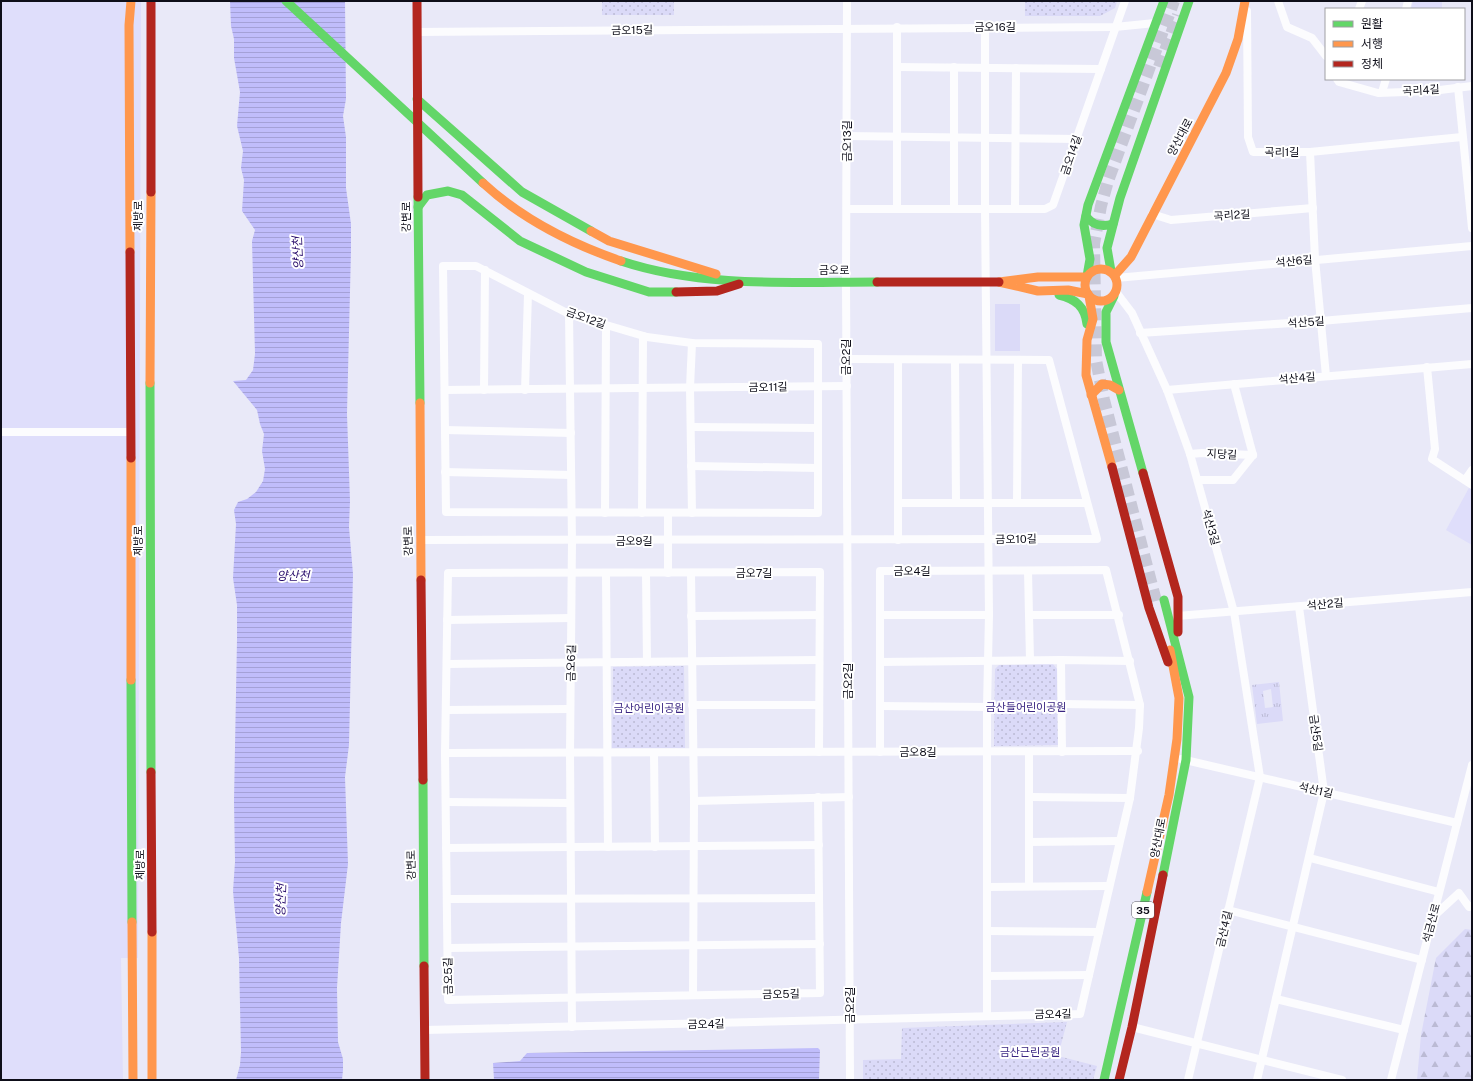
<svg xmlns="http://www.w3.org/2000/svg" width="1473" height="1081" font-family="'Public Sans','Noto Sans KR',sans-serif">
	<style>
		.built { fill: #dfdefb }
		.grass { fill: url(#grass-tufts); fill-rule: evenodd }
		.forest { fill: url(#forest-firs) }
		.park { fill: url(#park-dots) }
		.garden { fill: #dbdaf8 }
		.water { fill: url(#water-rules) }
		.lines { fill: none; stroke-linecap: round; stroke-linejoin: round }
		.primary-tunnel { stroke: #c8c8d7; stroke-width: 12; stroke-dasharray: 12 6; stroke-linecap: butt }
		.street { stroke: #fcfcfe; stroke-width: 8 }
		.fast { stroke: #63d668; stroke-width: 9 }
		.slow { stroke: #ff974d; stroke-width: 9 }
		.jam { stroke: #b3261e; stroke-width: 9 }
		.labels { text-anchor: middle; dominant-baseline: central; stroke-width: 4; stroke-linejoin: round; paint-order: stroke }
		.shield { fill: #fff; stroke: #56565e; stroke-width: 1 }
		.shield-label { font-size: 10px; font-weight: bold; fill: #0e0e19 }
		.street-label { font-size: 11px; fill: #0e0e19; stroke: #fff }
		.park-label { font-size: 11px; fill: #3a2682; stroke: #fff }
		.water-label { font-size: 12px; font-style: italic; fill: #290d6b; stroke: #fff }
	</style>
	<defs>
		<pattern id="grass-tufts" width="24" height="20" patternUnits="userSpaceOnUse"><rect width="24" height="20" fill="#dbdaf8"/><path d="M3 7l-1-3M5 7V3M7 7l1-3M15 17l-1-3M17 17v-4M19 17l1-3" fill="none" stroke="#bbbad4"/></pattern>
		<pattern id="forest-firs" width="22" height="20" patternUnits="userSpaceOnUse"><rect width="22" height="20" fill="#dbdaf8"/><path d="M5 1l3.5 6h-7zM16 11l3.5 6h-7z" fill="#bbbad4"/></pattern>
		<pattern id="park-dots" width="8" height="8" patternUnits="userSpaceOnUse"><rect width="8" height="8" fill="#dbdaf8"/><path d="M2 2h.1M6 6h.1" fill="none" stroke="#bbbad4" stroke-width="1.8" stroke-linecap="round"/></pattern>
		<pattern id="water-rules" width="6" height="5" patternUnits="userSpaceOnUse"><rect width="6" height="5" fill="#c0bdfb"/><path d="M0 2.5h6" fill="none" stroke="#a4a1d7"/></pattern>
	</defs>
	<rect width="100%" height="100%" fill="#e9e9f8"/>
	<g class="built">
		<path d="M1,1h140l-3,957h-17l2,122h-122z"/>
		<path d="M1413,1h29v8h-31z"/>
		<path d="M1470,486l2,2v57l-26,-15z"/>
	</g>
	<path class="grass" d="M1279,682l4,39 -26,3 -5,-39zM1271,689l2,18 -8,1 -2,-17z"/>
	<path class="forest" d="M1465,929l7,1v150h-55l4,-45 15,-77z"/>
	<g class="park">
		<rect x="602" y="1" width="72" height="14"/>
		<path d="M1025,1h92l-2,7 -15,8h-75z"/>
		<path d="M1053,664l4,5 1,76 -64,1 1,-77 4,-4z"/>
		<path d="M684,666l1,82h-73l1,-81z"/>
		<path d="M1067,1022l-9,34 39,10 -4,14h-230v-20l38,-1 1,-31z"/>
	</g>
	<rect class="garden" x="995" y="304" width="25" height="47"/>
	<g class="water">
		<path d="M230,1h115l1,98 -3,17 3,21v51l5,36v27l-4,163 3,87 -1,26 4,47 -4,171 -4,32 3,87 -7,59 -4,65 1,54 5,17v11l-1,10h-106l4,-15 1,-13 -2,-94 -6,-67 2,-29 -1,-61 3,-162v-34l-4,-27 3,-54 -2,-14 4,-8 9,-3 9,-7 7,-11 2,-12 -3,-18 2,-17 -4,-10 -3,-14 -24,-29 13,-1 7,-10 2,-16 -3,-113 3,-11 -13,-19 2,-31 -3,-12 2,-17 -6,-25 3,-34 -6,-34v-19l-3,-13z"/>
		<path d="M818,1048l2,2 -1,30h-325l-1,-17 27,-2 7,-8z"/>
	</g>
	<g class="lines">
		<g class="primary-tunnel">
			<path d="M1159,67l19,-52"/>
			<path d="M1156,601l-52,-201 -8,-40 -2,-116 7,-38 7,-25 66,-180"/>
		</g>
		<g class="street">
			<path d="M847,1l-1,281 4,798"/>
			<path d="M1278,1l9,26 25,11 14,18"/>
			<path d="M1359,9l3,-8"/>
			<path d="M1406,9l2,-8"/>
			<path d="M1247,11l1,126 5,15h57l152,-15"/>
			<path d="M985,27v182l4,406 -2,92v309"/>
			<path d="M417,32l698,-5 40,-4"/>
			<path d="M897,67l204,2"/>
			<path d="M1337,79l2,3 39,11 54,-2 40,-5"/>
			<path d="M1458,87l14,141"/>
			<path d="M1382,92l4,-13"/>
			<path d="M847,136l230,3"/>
			<path d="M1310,152l5,107 11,117"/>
			<path d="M847,209h198l8,-4 72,-204"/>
			<path d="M897,209v-182"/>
			<path d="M954,209v-142"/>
			<path d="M1015,209l1,-141"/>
			<path d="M1152,214l19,6 142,-12"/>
			<path d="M443,266h33l93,48 78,23 45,6 126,1v169l-372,-1z"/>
			<path d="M1116,278l356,-32"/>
			<path d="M1116,292l16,21 35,77 23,64 44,158 26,165 -72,303"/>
			<path d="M569,314l3,227 -2,212 2,274"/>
			<path d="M1140,333l181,-12 151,-13"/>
			<path d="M692,343l-2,45 2,125"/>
			<path d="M898,360v180"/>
			<path d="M955,360l1,143"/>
			<path d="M1427,367l8,82 -3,10 40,26"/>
			<path d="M1234,384l19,71"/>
			<path d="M445,390l402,-4"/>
			<path d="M484,390l1,-120"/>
			<path d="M525,390l3,-96"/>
			<path d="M1167,390l305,-26"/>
			<path d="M691,427l127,1"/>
			<path d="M445,430l126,3"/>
			<path d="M1,432h130"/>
			<path d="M1190,454l12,-1 51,2"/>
			<path d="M691,466l127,2"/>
			<path d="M445,472l126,3"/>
			<path d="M1198,480h35l20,-25"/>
			<path d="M1465,480l7,-10"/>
			<path d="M898,503h188"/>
			<path d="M1017,503l1,-143"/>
			<path d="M605,513l1,-187"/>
			<path d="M642,513l1,-177"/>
			<path d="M668,513v60"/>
			<path d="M420,540l677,-1 -48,-179 -202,-1"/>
			<path d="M1028,571l2,89"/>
			<path d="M606,573l2,274"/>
			<path d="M646,573l1,89"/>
			<path d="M691,573l3,228 -1,194"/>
			<path d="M880,615h109"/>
			<path d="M1029,615h90"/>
			<path d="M691,616l128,-1"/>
			<path d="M1177,616l295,-24"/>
			<path d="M447,620l124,-2"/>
			<path d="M1061,660l1,92"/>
			<path d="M880,662l181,-2 69,1"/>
			<path d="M447,664l372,-4"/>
			<path d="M1062,704l78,1"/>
			<path d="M692,705h127"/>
			<path d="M880,706l107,1"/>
			<path d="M446,710l124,-1"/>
			<path d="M1029,752v134"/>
			<path d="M445,753l693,-2"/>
			<path d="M654,753l1,94"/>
			<path d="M1181,759l276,64"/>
			<path d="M818,797l2,196 -372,7 -3,-247 3,-180 372,-1 -1,180"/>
			<path d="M1030,797l100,1"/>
			<path d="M694,801l155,-4"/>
			<path d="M446,802l124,1"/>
			<path d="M1029,842l90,-1"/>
			<path d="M446,848l373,-3"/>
			<path d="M1310,858l129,34"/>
			<path d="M987,887l122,-1"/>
			<path d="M447,899l372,-1"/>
			<path d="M1228,910l194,50"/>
			<path d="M1434,916l25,-23 10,14 3,-1"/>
			<path d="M987,931l112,1"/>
			<path d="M448,948l372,-4"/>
			<path d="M987,976l102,-1"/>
			<path d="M1276,999l128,31"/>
			<path d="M1132,1027l210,53"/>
			<path d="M425,1030l655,-16 50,-216 9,-70 1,-23 -34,-135 -226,1v181"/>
			<path d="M1257,1080l67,-288 -25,-185"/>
			<path d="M1391,1080l81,-315"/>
		</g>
		<g class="fast">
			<path d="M286,1l197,182"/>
			<path d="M417,99l105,93 69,39"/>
			<path d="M418,197l2,206"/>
			<path d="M418,207l9,-12 21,-4 14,4 58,46 66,31 63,20h27"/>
			<path d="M1086,216c7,10 16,11 27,8"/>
			<path d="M621,261c81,27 172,21 256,21"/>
			<path d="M1111,271l-4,-23 13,-50 69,-197"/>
			<path d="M1087,276l3,-17 -6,-34 4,-20 76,-204"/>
			<path d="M1059,295c17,4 26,12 28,29"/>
			<path d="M1114,296l-8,16v30l37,131"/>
			<path d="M150,383l1,389"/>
			<path d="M131,680l1,242"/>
			<path d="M423,780l1,186"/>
			<path d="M1163,875l23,-115 3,-63 -25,-97"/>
			<path d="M1104,1080l43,-188"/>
		</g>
		<g class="slow">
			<path d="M483,183c39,36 89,61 138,78"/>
			<path d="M591,231l18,10 107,33"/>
			<path d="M130,252l-1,-227 2,-24"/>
			<circle cx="1101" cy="285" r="16"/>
			<path d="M1115,275l16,-18 95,-184 12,-34 7,-38"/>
			<path d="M1087,277h-49l-39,5 39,9 30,-1 20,4"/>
			<path d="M1089,296l4,23 -6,21 -1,35 26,92"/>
			<path d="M150,383l1,-191"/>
			<path d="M1091,395l11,-11 8,1 9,5"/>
			<path d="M420,403l1,177"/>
			<path d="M131,458v222"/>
			<path d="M1147,892l22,-97 8,-56 2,-41 -9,-48"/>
			<path d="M132,922l1,158"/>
			<path d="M152,932v148"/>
		</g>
		<g class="jam">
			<path d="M417,1l1,196"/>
			<path d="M151,192v-191"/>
			<path d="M130,252l1,206"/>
			<path d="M877,282h122"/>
			<path d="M676,292l41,-1 22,-7"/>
			<path d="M1112,467l37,141 19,54"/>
			<path d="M1143,473l35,124v35"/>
			<path d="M421,580l2,200"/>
			<path d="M151,772l1,160"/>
			<path d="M424,966l1,114"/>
			<path d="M1119,1080l13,-53 31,-152"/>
		</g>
	</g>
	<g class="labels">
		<rect class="shield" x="1132" y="902" width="22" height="16" rx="3"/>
		<g class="shield-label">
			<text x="1143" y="910">35</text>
		</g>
		<g class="street-label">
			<text x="995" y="27">금오16길</text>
			<text transform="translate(632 30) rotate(-1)">금오15길</text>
			<text transform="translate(1421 90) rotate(-3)">곡리4길</text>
			<text transform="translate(1180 137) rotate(-62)">양산대로</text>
			<text transform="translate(847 141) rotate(-90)">금오13길</text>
			<text x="1282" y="152">곡리1길</text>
			<text transform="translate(1071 155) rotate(-71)">금오14길</text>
			<text transform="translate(1232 215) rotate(-4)">곡리2길</text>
			<text transform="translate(138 216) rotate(-90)">제방로</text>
			<text transform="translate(406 217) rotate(-90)">강변로</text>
			<text transform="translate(1294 261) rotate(-5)">석산6길</text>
			<text x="834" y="270">금오로</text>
			<text transform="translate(586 318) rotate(20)">금오12길</text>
			<text transform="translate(1306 322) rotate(-4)">석산5길</text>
			<text transform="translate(846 357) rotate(-90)">금오2길</text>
			<text transform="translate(1297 378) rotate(-5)">석산4길</text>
			<text transform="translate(768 387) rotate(-1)">금오11길</text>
			<text transform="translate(1222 454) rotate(3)">지당길</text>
			<text transform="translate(1211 527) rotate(74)">석산3길</text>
			<text transform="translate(1016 539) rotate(-1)">금오10길</text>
			<text transform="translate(138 541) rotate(-90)">제방로</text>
			<text transform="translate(408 541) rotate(-91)">강변로</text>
			<text x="634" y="541">금오9길</text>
			<text x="912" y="571">금오4길</text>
			<text x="754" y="573">금오7길</text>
			<text transform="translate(1325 604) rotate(-5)">석산2길</text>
			<text transform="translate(571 663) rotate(-89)">금오6길</text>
			<text transform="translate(848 681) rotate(-90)">금오2길</text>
			<text transform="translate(1316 733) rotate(82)">금산5길</text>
			<text x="918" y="752">금오8길</text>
			<text transform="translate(1316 790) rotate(13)">석산1길</text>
			<text transform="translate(1158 838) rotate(-79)">양산대로</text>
			<text transform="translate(140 865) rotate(-90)">제방로</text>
			<text transform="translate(411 865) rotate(-91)">강변로</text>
			<text transform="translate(1431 923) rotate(-75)">석금산로</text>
			<text transform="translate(1224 929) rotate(-77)">금산4길</text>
			<text transform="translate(448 976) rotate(-91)">금오5길</text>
			<text transform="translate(781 994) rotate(-1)">금오5길</text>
			<text transform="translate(850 1005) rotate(-90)">금오2길</text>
			<text transform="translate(1053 1014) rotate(-1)">금오4길</text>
			<text transform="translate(706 1024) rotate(-1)">금오4길</text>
		</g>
		<g class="park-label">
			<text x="1026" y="707">금산들어린이공원</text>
			<text x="649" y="708">금산어린이공원</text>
			<text x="1030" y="1052">금산근린공원</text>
		</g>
		<g class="water-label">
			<text transform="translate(298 253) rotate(-93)">양산천</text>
			<text x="293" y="576">양산천</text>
			<text transform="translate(281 900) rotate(-88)">양산천</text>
		</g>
	</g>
	<rect width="1473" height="1081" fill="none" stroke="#0e0e19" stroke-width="4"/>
	<rect x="1325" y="8" width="140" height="72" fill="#ffffff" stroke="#9f9fa3"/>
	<rect x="1333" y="21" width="20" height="6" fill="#63d668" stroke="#9f9fa3"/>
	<text x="1361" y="28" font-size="12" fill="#0e0e19">원활</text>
	<rect x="1333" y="41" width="20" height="6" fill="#ff974d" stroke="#9f9fa3"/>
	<text x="1361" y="48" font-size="12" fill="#0e0e19">서행</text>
	<rect x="1333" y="61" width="20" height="6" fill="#b3261e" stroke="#9f9fa3"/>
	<text x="1361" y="68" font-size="12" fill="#0e0e19">정체</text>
</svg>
